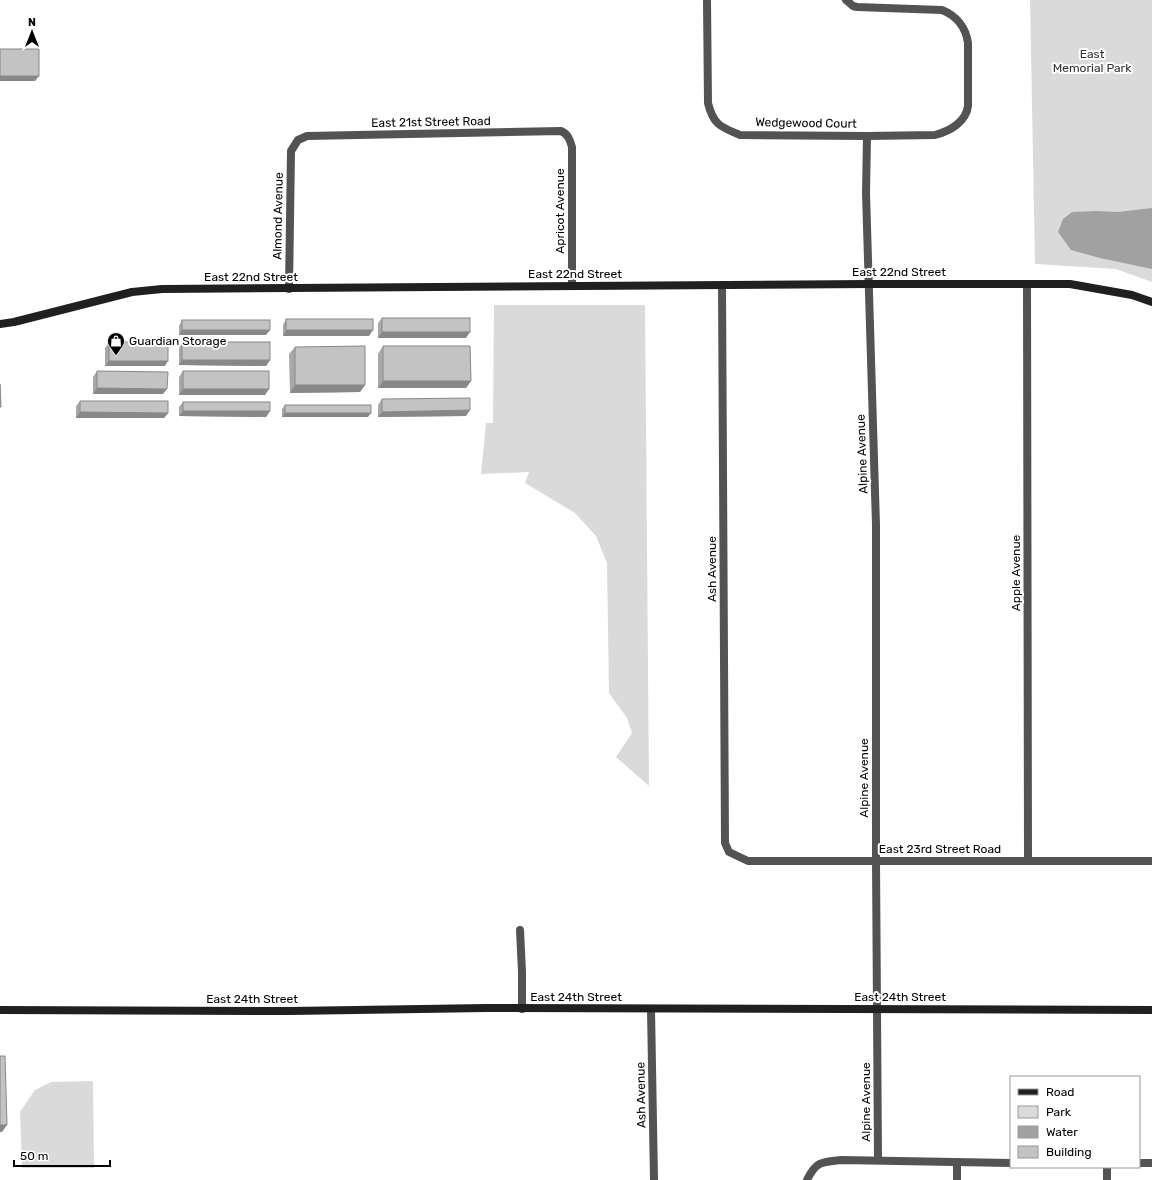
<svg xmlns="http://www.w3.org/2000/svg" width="1152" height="1180" font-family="Rubik,sans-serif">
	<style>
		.green { fill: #dadada }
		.water { fill: #a1a1a1 }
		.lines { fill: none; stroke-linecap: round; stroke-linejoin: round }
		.street { stroke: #535353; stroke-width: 8 }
		.secondary { stroke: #202020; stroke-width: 8 }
		.wall { fill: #a8a8a8 }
		.shaded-wall { fill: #888 }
		.building { fill: #c3c3c3; stroke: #888 }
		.labels { text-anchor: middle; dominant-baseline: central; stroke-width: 4; stroke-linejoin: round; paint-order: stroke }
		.park-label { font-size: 12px; fill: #313131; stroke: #fff }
		.street-label { font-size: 12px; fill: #000; stroke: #fff }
		.poi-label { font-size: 12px; fill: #000; stroke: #fff; text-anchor: start }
	</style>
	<rect width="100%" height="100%" fill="#fff"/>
	<g class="green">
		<path d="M1030,0h122v282l-36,-13 -81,-5z"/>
		<path d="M494,305h151l4,481 -33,-29 16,-24 -5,-15 -18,-25 -2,-130 -11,-27 -21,-23 -50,-30 4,-11 -48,2 5,-51h7z"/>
		<path d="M93,1081l1,87h-72l-2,-56 15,-22 16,-8z"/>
	</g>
	<path class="water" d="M1152,208v61l-52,-11 -29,-8 -13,-18 5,-13 9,-7 24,-1 22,1z"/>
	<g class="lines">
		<g class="street">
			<path d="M707,0l1,103c5,21 12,24 32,32l127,1 68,-1c15,-4 31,-13 33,-29v-63c-2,-15 -11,-27 -26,-33l-85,-3 -4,-1 -7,-6"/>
			<path d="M867,136l-1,57 10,332v336l2,299"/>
			<path d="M1027,284l1,577"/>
			<path d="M722,285l3,558 4,9 19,9h404"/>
			<path d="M289,289l2,-138 7,-11 9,-4 254,-5c7,3 9,9 11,16v139"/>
			<path d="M520,930l2,42v37"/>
			<path d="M651,1009l3,171"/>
			<path d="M957,1162v18"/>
			<path d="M1139,1163h13"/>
			<path d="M1107,1167v13"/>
			<path d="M807,1180c9,-19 15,-18 34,-20l170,3"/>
		</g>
		<g class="secondary">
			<path d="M0,324l14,-2 118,-30 30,-3 707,-5h201l62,11 20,7"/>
			<path d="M0,1010l290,1 196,-3 666,2"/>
		</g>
	</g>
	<g class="wall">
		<path d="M382,318l84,20h-88v-15z"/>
		<path d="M286,319l83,17h-86v-11z"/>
		<path d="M182,320l84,15h-87v-9z"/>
		<path d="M109,342l56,24h-60v-18z"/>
		<path d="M182,342l88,18 -4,6 -87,-1v-17z"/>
		<path d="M383,346l88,35 -5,7h-88v-34z"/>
		<path d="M295,347l70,38 -5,7 -70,1 -1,-39z"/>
		<path d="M97,371l66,23h-70v-17z"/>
		<path d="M183,371l82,24h-86v-18z"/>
		<path d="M382,399l84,17 -88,1v-12z"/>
		<path d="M80,401l88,12 -4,5h-88v-12z"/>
		<path d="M183,402l87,9 -4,6 -87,-1v-9z"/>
		<path d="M285,405l83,12h-86v-8z"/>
	</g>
	<g class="shaded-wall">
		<path d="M0,76h39l-4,5h-35z"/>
		<path d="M182,330h88l-4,5h-87z"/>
		<path d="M286,330h87l-4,6h-86z"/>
		<path d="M382,332h88l-4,6h-88z"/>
		<path d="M182,360h88l-4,6 -87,-1z"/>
		<path d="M109,361h59l-3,5h-60z"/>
		<path d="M383,381h88l-5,7h-88z"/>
		<path d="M295,385h70l-5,7 -70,1z"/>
		<path d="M97,388l70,1 -4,5h-70z"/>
		<path d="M183,389h86l-4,6h-86z"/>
		<path d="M470,410l-4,6 -88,1 4,-5z"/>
		<path d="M183,411h87l-4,6 -87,-1z"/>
		<path d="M80,412l88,1 -4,5h-88z"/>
		<path d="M285,413h86l-3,4h-86z"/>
		<path d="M0,1125h7l-5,7h-2z"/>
	</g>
	<g class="building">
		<rect x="0" y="49" width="39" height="27"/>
		<rect x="382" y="318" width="88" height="14"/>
		<rect x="286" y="319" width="87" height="11"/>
		<rect x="182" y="320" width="88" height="10"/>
		<rect x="109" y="342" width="59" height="19"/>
		<rect x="182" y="342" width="88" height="18"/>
		<path d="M365,346v39h-70v-38z"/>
		<path d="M383,346h87l1,35h-88z"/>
		<path d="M97,371l71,1 -1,17 -70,-1z"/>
		<rect x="183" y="371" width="86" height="18"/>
		<path d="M0,384l1,23h-1z"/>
		<path d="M470,398v12l-88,2v-13z"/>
		<path d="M80,401h88v12l-88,-1z"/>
		<rect x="183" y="402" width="87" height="9"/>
		<rect x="285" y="405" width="86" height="8"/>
		<path d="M0,1056h5l2,69h-7z"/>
	</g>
	<defs>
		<g id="shop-pin" transform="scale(0.9)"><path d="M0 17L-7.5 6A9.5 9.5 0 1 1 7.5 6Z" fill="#000" stroke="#fff"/><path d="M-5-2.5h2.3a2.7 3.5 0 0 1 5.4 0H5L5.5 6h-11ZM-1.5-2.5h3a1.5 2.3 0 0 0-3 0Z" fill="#fff"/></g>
	</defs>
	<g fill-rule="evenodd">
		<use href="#shop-pin" x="116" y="341"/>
	</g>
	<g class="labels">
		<g class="park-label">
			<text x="1092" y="54">East<tspan x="1092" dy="14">Memorial Park</tspan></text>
		</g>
		<g class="street-label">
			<text transform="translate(431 122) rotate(-1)">East 21st Street Road</text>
			<text transform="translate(806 123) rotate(1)">Wedgewood Court</text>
			<text transform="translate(560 211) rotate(-90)">Apricot Avenue</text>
			<text transform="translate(278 216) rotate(-89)">Almond Avenue</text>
			<text x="899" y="272">East 22nd Street</text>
			<text x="575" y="274">East 22nd Street</text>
			<text x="251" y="277">East 22nd Street</text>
			<text transform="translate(862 454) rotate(-92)">Alpine Avenue</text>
			<text transform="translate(712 569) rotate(-90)">Ash Avenue</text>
			<text transform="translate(1016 573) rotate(-90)">Apple Avenue</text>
			<text transform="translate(864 778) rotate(-90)">Alpine Avenue</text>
			<text x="940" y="849">East 23rd Street Road</text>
			<text x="576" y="997">East 24th Street</text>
			<text x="900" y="997">East 24th Street</text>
			<text x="252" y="999">East 24th Street</text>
			<text transform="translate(641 1095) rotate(-91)">Ash Avenue</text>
			<text transform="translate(866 1102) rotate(-90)">Alpine Avenue</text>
		</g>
		<g class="poi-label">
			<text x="129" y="341">Guardian Storage</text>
		</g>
	</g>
	<rect x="1010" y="1076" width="130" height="92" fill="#ffffff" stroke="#999999"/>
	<rect x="1018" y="1089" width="20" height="6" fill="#202020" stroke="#999999"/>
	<text x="1046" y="1096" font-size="12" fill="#000000">Road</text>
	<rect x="1018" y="1106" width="20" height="12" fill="#dadada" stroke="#999999"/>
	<text x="1046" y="1116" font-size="12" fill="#000000">Park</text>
	<rect x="1018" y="1126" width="20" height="12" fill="#a1a1a1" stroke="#999999"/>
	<text x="1046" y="1136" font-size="12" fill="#000000">Water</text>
	<rect x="1018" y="1146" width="20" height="12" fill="#c3c3c3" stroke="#999999"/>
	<text x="1046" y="1156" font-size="12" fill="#000000">Building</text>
	<g transform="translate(32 32)" stroke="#ffffff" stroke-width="3" paint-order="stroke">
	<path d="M0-3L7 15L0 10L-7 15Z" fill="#000000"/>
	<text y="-6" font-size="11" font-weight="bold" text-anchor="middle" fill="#000000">N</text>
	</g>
	<path d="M14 1160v6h96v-6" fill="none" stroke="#000000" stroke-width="2"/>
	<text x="20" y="1160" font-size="12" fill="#000000" stroke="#ffffff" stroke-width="3" paint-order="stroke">50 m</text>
</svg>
